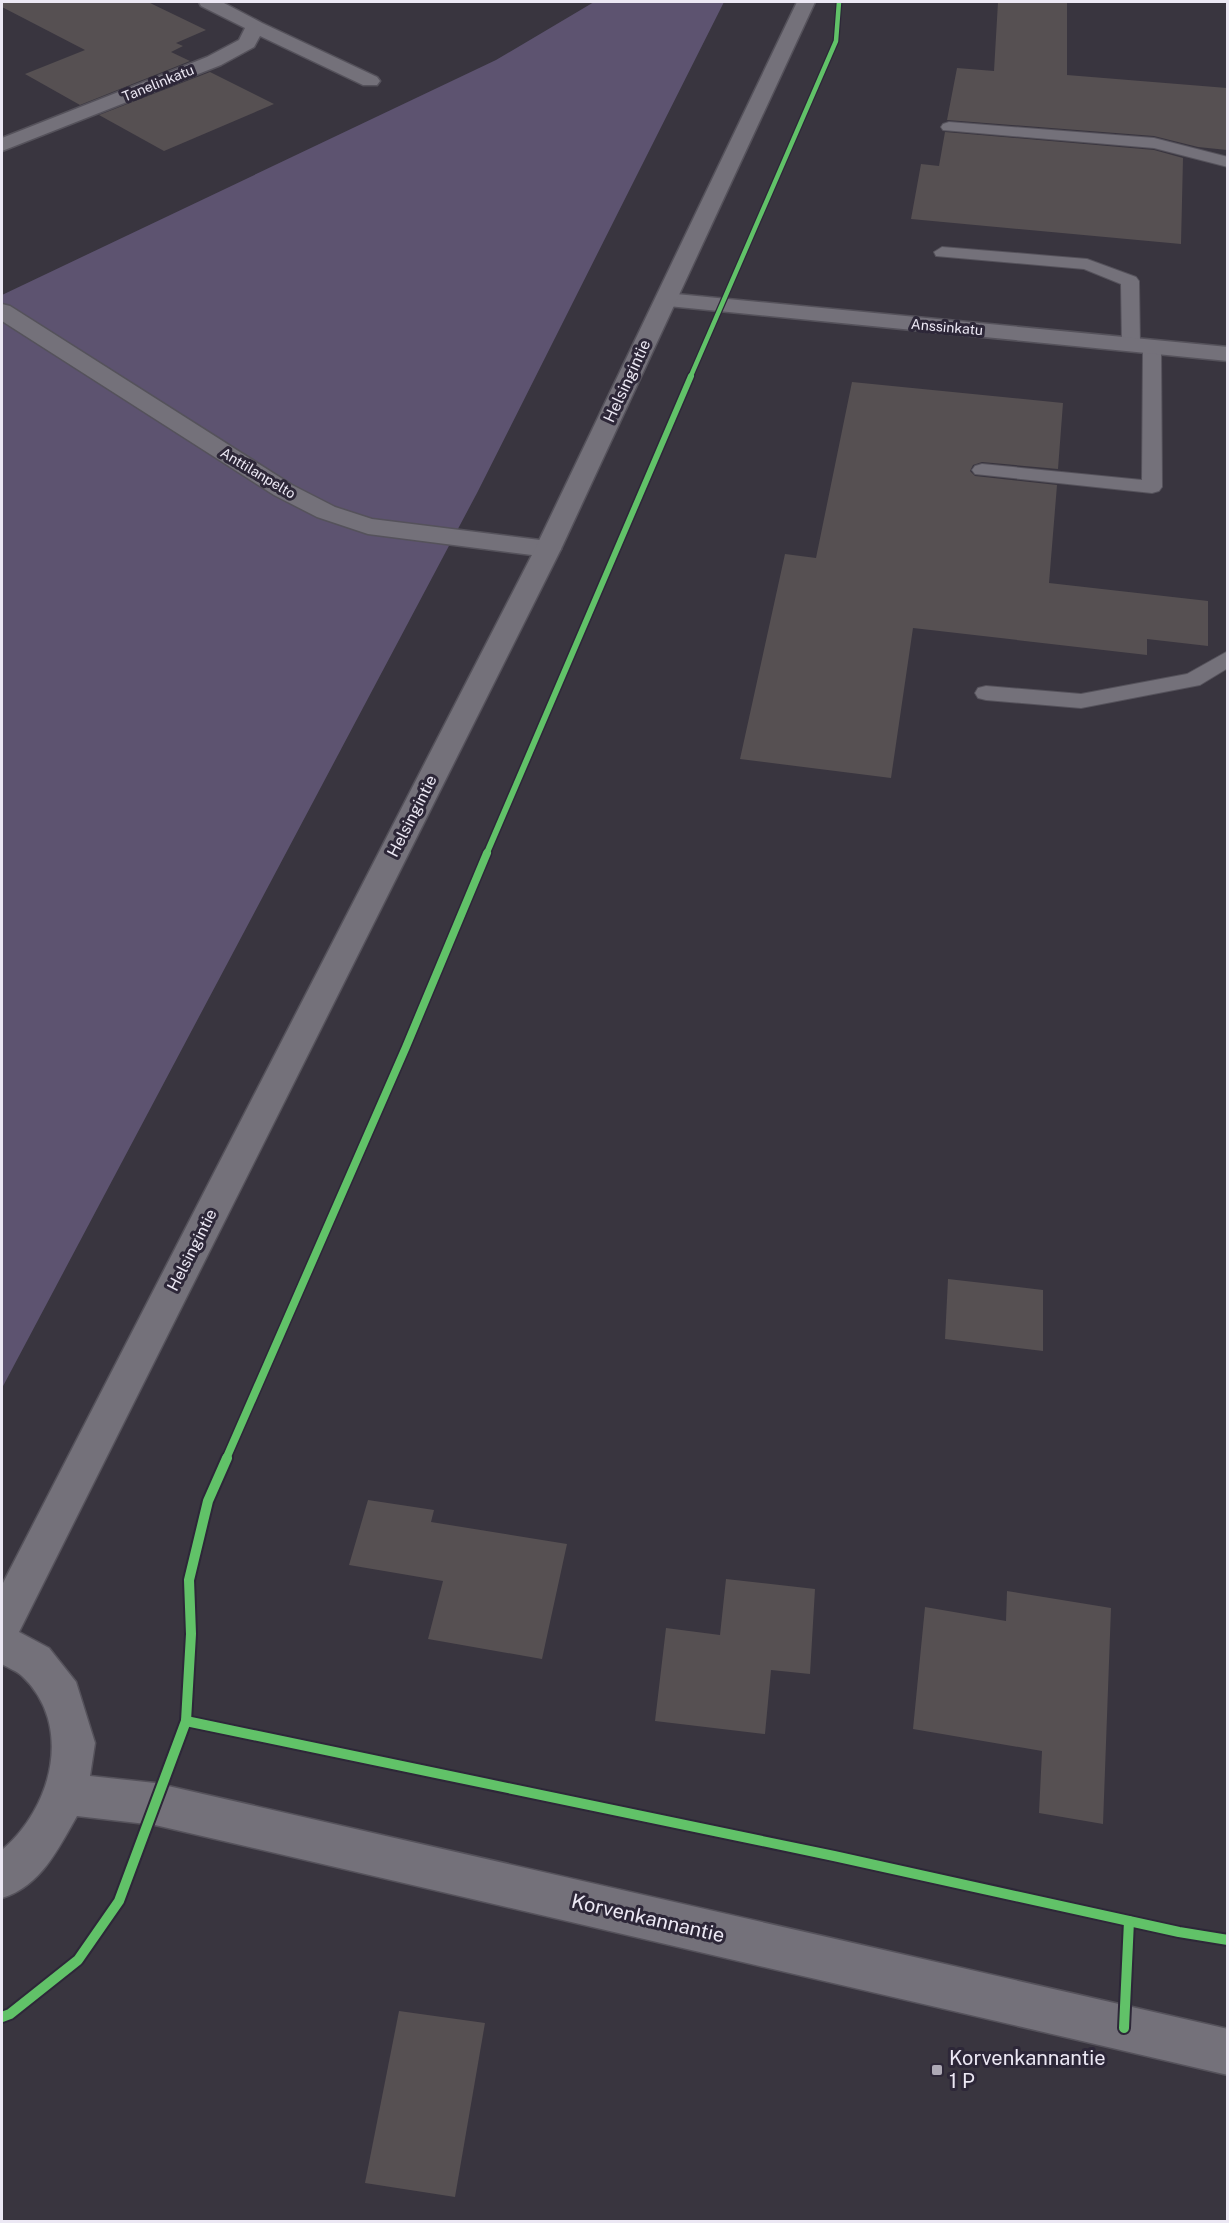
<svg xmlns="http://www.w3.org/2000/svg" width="1229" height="2223" font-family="'Public Sans',sans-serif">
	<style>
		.green { fill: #5d5370 }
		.building { fill: #565052 }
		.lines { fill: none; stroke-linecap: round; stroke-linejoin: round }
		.lane-casing { stroke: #55525b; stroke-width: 2 }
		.street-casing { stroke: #55525b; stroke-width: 3 }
		.secondary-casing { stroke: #55525b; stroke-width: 3 }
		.lane { fill: #74717a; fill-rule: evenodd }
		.street { fill: #74717a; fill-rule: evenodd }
		.secondary { fill: #74717a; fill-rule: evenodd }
		.cycleway-far3-casing { stroke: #2d2738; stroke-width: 7 }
		.cycleway-far2-casing { stroke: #2d2738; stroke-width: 9 }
		.cycleway-far1-casing { stroke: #2d2738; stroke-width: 11 }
		.cycleway-casing { stroke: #2d2738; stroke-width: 14 }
		.cycleway-far3 { stroke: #61c268; stroke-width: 4.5 }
		.cycleway-far2 { stroke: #61c268; stroke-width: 6 }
		.cycleway-far1 { stroke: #61c268; stroke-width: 8 }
		.cycleway { stroke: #61c268; stroke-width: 10 }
		.poi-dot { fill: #ada9b5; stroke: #2d2738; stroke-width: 2 }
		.labels { text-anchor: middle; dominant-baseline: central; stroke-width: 6; stroke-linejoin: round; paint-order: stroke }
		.far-street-label { font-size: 14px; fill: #ece8f4; stroke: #2d2738 }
		.street-label { font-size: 16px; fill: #ece8f4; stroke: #2d2738 }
		.near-street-label { font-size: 20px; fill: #ece8f4; stroke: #2d2738 }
		.near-poi-label { font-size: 20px; fill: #ece8f4; stroke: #2d2738; text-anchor: start }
	</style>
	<rect width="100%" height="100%" fill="#39353f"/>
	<path class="green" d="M594,2h130l-247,491 -475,895v-1093l494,-235z"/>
	<g class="building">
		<path d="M2,2h146l58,28 -30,13 7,3 -12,6 19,9 -110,44 -55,-31 60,-24 -83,-43z"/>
		<path d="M998,2h69v73l160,13v62l-29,-3 -44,-11 -207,-16 10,-52 37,3z"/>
		<path d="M210,72l64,32 -110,47 -65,-36z"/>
		<path d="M945,132l209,18 29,8 -2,86 -270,-25 10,-55 18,2z"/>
		<path d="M852,382l211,21 -5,66 -76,-7 -9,3 -3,6 5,5 82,9 -8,98 159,18v45l-61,-7v16l-234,-27 -22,150 -151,-19 45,-205 31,4z"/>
		<path d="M948,1279l95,11v61l-98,-12z"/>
		<path d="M368,1500l66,10 -3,12 136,22 -25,115 -114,-20 15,-58 -94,-16z"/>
		<path d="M726,1579l89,10 -5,85 -39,-4 -6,64 -110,-13 11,-93 54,7z"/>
		<path d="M1007,1591l104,17 -8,216 -64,-11 3,-62 -129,-22 12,-122 81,14z"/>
		<path d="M399,2011l86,12 -30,174 -90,-14z"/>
	</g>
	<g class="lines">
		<g class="lane-casing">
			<g id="lane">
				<path d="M949,122l205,16 74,19v10l-74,-19 -211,-18 -2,-3 2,-3z"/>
				<path d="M942,247l145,12 49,18 3,4 1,64 -3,4h-12l-3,-4 -1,-61 -37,-15 -148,-13 -2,-4z"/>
				<path d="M1152,342l6,1 3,4 1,140 -3,4 -7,2 -177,-19 -3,-4 3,-4 7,-2 160,16 1,-133 3,-4z"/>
				<path d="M1228,651v17l-28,17 -119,23 -95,-8 -8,-2 -3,-5 3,-5 8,-2 95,8 106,-20z"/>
			</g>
		</g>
		<g class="street-casing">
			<g id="street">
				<path d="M199,2h23l40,21 115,54 3,4 -3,4h-14l-103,-49 -6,11 -33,18 -219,86v-13l205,-81 32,-17 6,-12 -44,-22z"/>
				<path d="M666,293l562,54v14l-570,-56 -3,-5 3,-5z"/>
				<path d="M2,304l8,2 282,179 43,22 37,12 176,22 9,3 4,5 -4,5 -9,3 -180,-23 -51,-17 -43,-22 -272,-174z"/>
			</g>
		</g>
		<g class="secondary-casing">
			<path id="secondary" d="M797,2h18l-254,547 -542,1083 30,16 27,34 19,61 -5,33 65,7 1073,246v46l-1073,-250 -78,-9c-19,33 -36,70 -75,82v-48c50,-42 72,-125 20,-174 -5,-5 -14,-8 -20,-12v-79l533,-1036z"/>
		</g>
		<use href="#lane" class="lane"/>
		<use href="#street" class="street"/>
		<use href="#secondary" class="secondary"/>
		<g class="cycleway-far3-casing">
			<path id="cycleway-far3" d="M690,378l146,-337 3,-39"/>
		</g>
		<g class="cycleway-far2-casing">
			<path id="cycleway-far2" d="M486,855l205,-479"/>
		</g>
		<g class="cycleway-far1-casing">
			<path id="cycleway-far1" d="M226,1459l180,-412 81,-194"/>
		</g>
		<g class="cycleway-casing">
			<g id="cycleway">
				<path d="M186,1721l648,135 345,76 49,8"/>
				<path d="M2,2017l8,-3 68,-54 41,-59 67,-180 5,-87 -2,-54 19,-79 19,-43"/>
				<path d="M1124,2028l5,-107"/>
			</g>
		</g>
		<use href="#cycleway-far3" class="cycleway-far3"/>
		<use href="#cycleway-far2" class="cycleway-far2"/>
		<use href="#cycleway-far1" class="cycleway-far1"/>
		<use href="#cycleway" class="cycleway"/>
	</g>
	<rect class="poi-dot" x="931" y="2064" width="12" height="12" rx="3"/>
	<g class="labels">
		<g class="far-street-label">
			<text transform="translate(158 83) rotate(-22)">Tanelinkatu</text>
			<text transform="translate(947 327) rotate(5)">Anssinkatu</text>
			<text transform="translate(258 473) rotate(31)">Anttilanpelto</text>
		</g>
		<g class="street-label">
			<text transform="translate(627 381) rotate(-65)">Helsingintie</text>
			<text transform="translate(412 816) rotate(-63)">Helsingintie</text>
			<text transform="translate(192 1250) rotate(-63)">Helsingintie</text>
		</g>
		<g class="near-street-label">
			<text transform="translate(648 1918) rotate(13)">Korvenkannantie</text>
		</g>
		<g class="near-poi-label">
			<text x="949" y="2058">Korvenkannantie<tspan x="949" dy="23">1 P</tspan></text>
		</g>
	</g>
	<rect width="1229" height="2223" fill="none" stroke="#ece8f4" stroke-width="6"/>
</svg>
